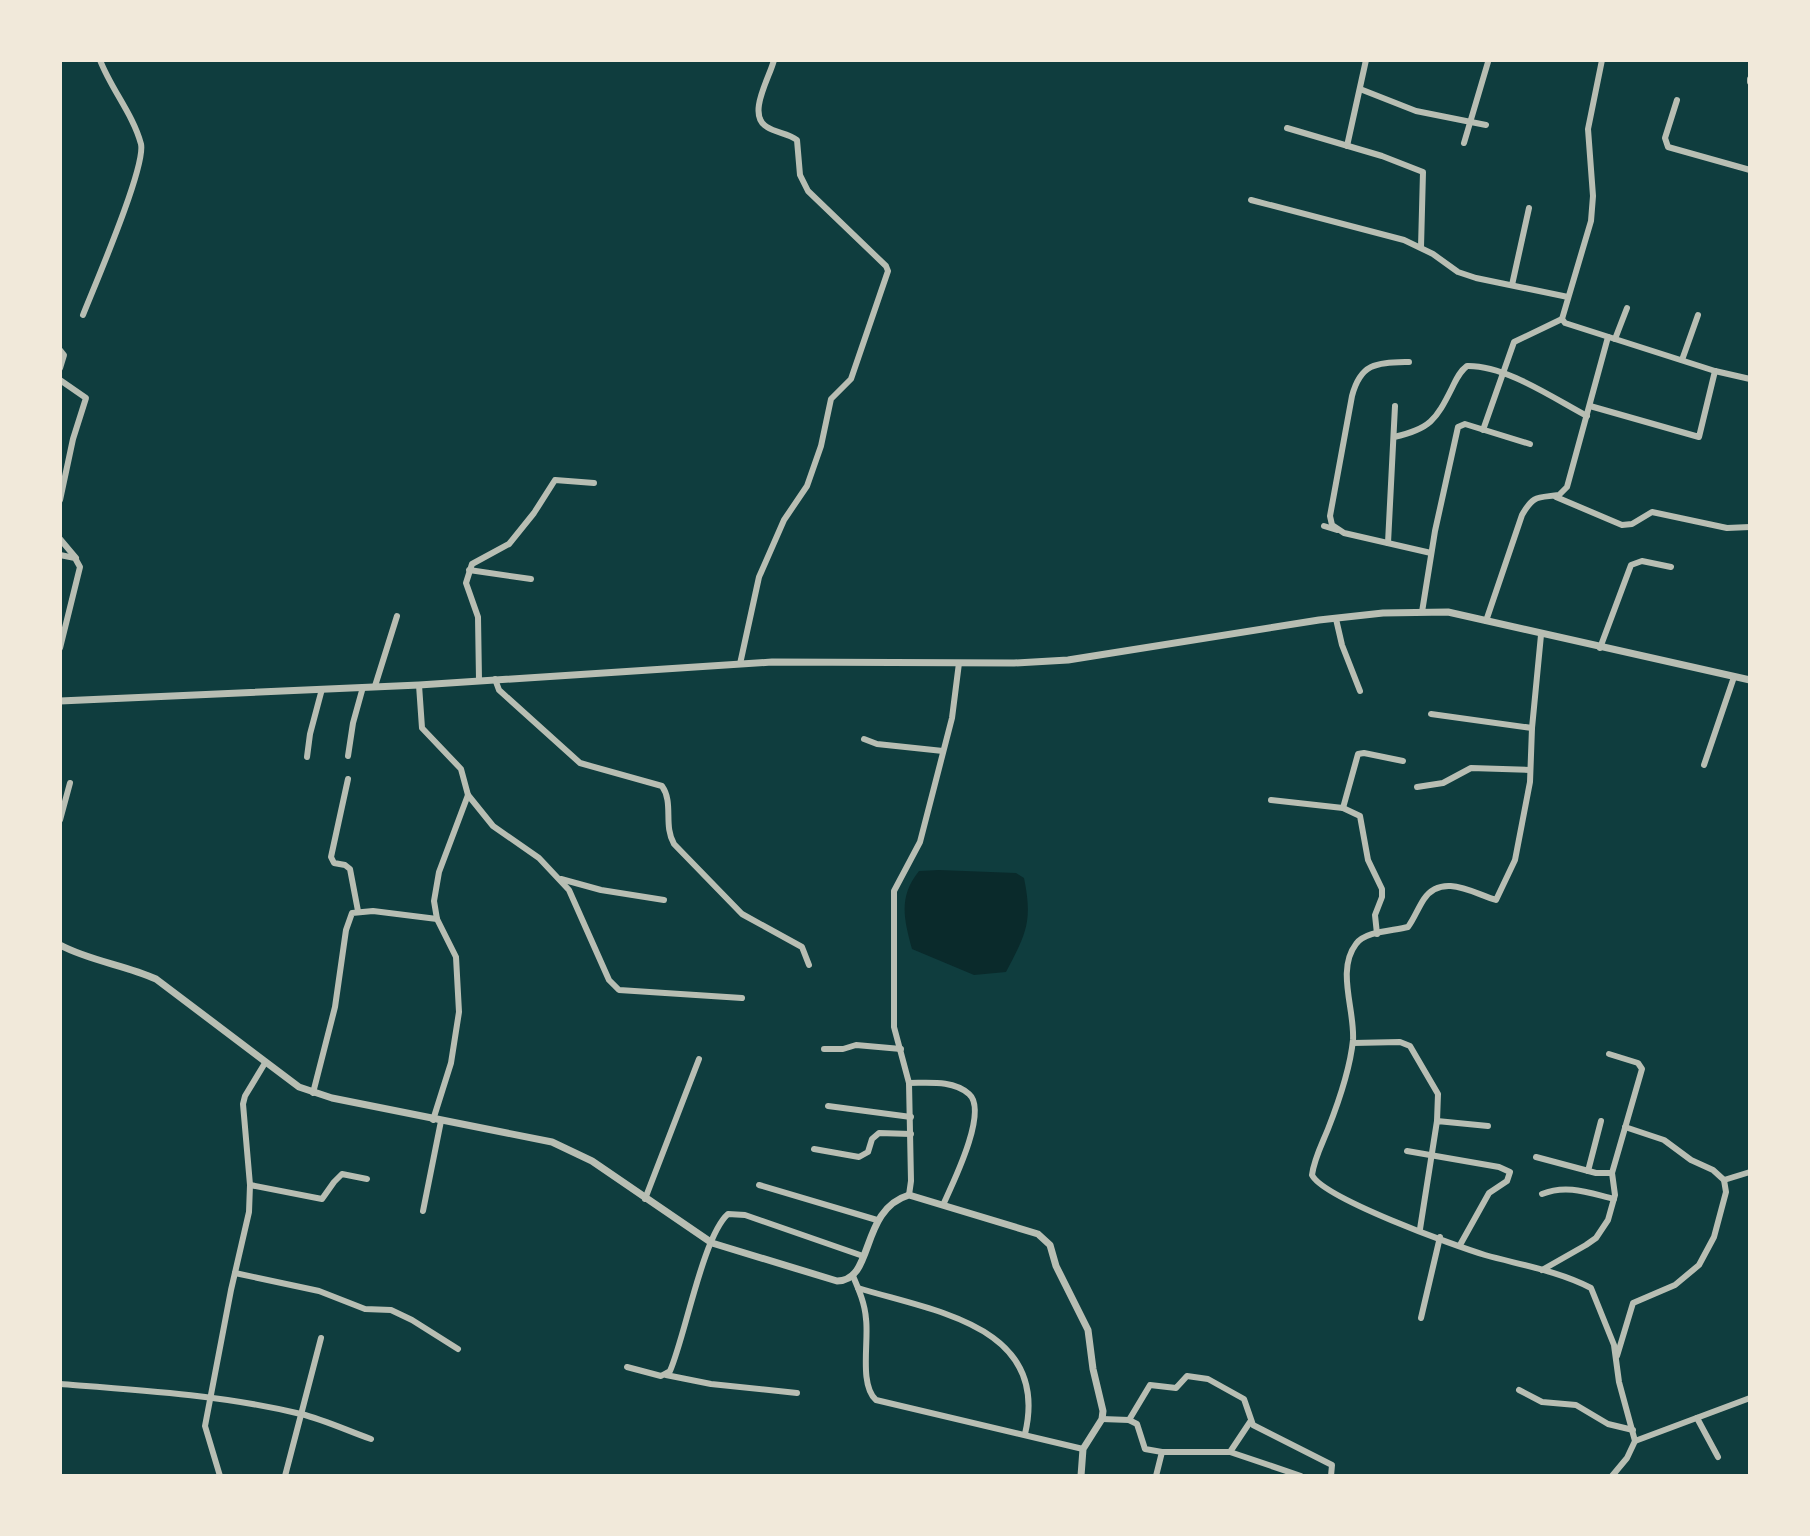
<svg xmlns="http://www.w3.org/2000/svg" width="1810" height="1536" font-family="Jost,sans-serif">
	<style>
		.water { fill: #0a2a2b }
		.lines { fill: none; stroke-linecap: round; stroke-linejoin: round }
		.minor { stroke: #b8beb3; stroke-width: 6 }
		.tertiary { stroke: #b8beb3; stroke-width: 7 }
	</style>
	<rect width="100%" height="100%" fill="#0f3d3e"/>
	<path class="water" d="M939,870l77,3 8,5c9,44 2,56 -18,94l-32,3 -62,-26c-8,-30 -14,-52 7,-78z"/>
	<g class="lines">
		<g class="minor">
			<path d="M1602,60l-14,69 5,67 -2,25 -29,98 3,4 150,48 35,8"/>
			<path d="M1750,79v3"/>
			<path d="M1360,89l56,22 70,14"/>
			<path d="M1677,100l-12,38 3,9 82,23"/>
			<path d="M1287,128l95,28 41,16 -2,75"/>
			<path d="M1464,143l24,-81"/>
			<path d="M1347,146l19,-86"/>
			<path d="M1251,200l153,40 29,14 25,18 18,6 92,19"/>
			<path d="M1512,285l17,-77"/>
			<path d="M83,315c11,-28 63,-148 58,-171 -8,-30 -30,-55 -41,-84"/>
			<path d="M1615,339l12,-31"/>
			<path d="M60,350l4,5 -4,13"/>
			<path d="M1682,360l16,-45"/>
			<path d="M1409,362c-32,1 -48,0 -57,34l-22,120 2,9 12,8 87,20"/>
			<path d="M60,380l26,18 -13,41 -13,61"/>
			<path d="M1590,406l109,31 16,-66"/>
			<path d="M1483,430l31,-88 48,-23"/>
			<path d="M1394,437c36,-8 42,-17 58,-49 4,-8 7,-16 15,-22 38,-1 86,32 120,50"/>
			<path d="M1556,497l66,28 10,-1 20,-12 75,16 23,-1"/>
			<path d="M1324,526l13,4"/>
			<path d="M60,539l16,19"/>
			<path d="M1388,543l7,-137"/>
			<path d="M60,555l15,3 5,9 -20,81"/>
			<path d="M469,570l62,9"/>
			<path d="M1422,612l13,-81 23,-104 7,-3 65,20"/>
			<path d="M1336,619l6,26 18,46"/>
			<path d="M1486,621l36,-106c12,-21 16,-17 37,-20l8,-8 41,-150"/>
			<path d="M1541,635l-9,93 -2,54 -15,78 -19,40c-23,-7 -54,-27 -72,-1 -6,9 -10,20 -16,28 -15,4 -43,4 -52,17 -20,26 -1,66 -3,96 -3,30 -14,61 -25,89 -6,15 -14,30 -16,46 11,23 143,71 173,80 36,10 73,16 106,33l23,57 5,37 16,59 -8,17 -15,18"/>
			<path d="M1600,648l31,-83 11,-4 29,6"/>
			<path d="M740,664l19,-87 25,-57 23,-34 14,-40 10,-47 20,-20 37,-108 -2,-5 -78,-75 -8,-16 -3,-35c-9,-7 -21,-7 -30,-13 -21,-12 3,-50 7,-67"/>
			<path d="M495,679l4,11 81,73 82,23c12,17 1,39 12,58l68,70 60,33 7,18"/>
			<path d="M479,680l-1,-63 -12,-34 6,-19 37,-20 25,-31 21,-33 39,3"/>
			<path d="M419,685l3,43 39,41 7,26 -29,77 -5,29 3,18 19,38 3,55 -8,51 -18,57"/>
			<path d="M375,686l22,-70"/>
			<path d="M1431,714l101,14"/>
			<path d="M864,739l13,5 66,7"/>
			<path d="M348,756l5,-33 10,-36"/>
			<path d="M307,757l3,-23 12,-45"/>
			<path d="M1704,765l30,-88"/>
			<path d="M348,779l-17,78 3,6 11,2 5,4 8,42"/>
			<path d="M1417,787l26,-4 28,-15 59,2"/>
			<path d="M468,795l25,31 46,32 30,32 40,90 10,10 123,8"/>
			<path d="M1271,800l72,8 17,8 8,44 14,29v8l-7,18 2,19"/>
			<path d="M1343,808l15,-54 6,-1 39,8"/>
			<path d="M60,820l10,-37"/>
			<path d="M561,879l40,11 63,10"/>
			<path d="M1353,1043l47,-1 10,4 28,48 -1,27"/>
			<path d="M824,1049h19l13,-4 45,4"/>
			<path d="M909,1083c20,0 44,-3 60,11 20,17 -17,91 -26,111"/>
			<path d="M313,1093l22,-86 11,-77 6,-17 21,-2 64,8"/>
			<path d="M828,1106l83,11"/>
			<path d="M814,1149l45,8 9,-5 4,-13 7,-6 32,1"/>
			<path d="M1407,1151l92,16 11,5 -3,9 -18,12 -29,52"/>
			<path d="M1536,1157l60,16h16"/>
			<path d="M1588,1171l13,-50"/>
			<path d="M1724,1180l26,-8"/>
			<path d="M250,1185l72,14 12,-17 8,-8 25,5"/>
			<path d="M759,1185l118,35"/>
			<path d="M1542,1194c25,-10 47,-1 72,5"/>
			<path d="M909,1195l2,-14 -2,-98 -15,-56v-136l26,-49 32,-124 7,-55"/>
			<path d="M645,1199l54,-140"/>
			<path d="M423,1211l18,-90"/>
			<path d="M1420,1229l17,-108 51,5"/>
			<path d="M1542,1270l44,-25 10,-7 12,-18 7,-25 -3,-22 30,-104 -4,-6 -29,-9"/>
			<path d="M235,1273l84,18 46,18 26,1 21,10 46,29"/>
			<path d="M853,1276c6,14 12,28 13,43 3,22 -7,66 10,81l207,49"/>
			<path d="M858,1288c74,23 193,37 167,146"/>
			<path d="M1421,1318l19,-81"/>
			<path d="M1617,1356l16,-53 42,-18 24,-20 15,-28 12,-45 -2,-12 -11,-10 -22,-10 -27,-20 -39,-13"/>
			<path d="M627,1367l34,9 9,-5c15,-34 33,-135 58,-157l17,1 118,41"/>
			<path d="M666,1375l45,9 86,9"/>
			<path d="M60,1384c80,6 163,11 241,30 24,6 47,17 70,25"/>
			<path d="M1519,1390l23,12 34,3 32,19 25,6"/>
			<path d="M1697,1418l21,39"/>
			<path d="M1102,1419l27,1 8,4 8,25 17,3 -6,24"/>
			<path d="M1129,1420l21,-35 26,3 11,-12 21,3 36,20 9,26 79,40 -1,11"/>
			<path d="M1635,1441l115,-43"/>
			<path d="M1162,1452h68l20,-30"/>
			<path d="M1230,1452l71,24"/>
			<path d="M220,1476l-15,-50 26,-136 18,-78 1,-27 -7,-81 2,-8 20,-33"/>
			<path d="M285,1476l36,-138"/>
		</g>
		<g class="tertiary">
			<path d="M60,701l359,-16 353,-23 242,1 54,-3 251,-40 64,-7 65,-1 302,68"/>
			<path d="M60,945c30,16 65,20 96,34l143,108 33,11 220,44 40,19 120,82 125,38c38,0 22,-71 72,-86l129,39 12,11 6,21 32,64 5,39 10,42 -1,8 -19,30 -2,27"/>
		</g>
	</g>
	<rect width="1810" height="1536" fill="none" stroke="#f1e9da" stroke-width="124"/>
</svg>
